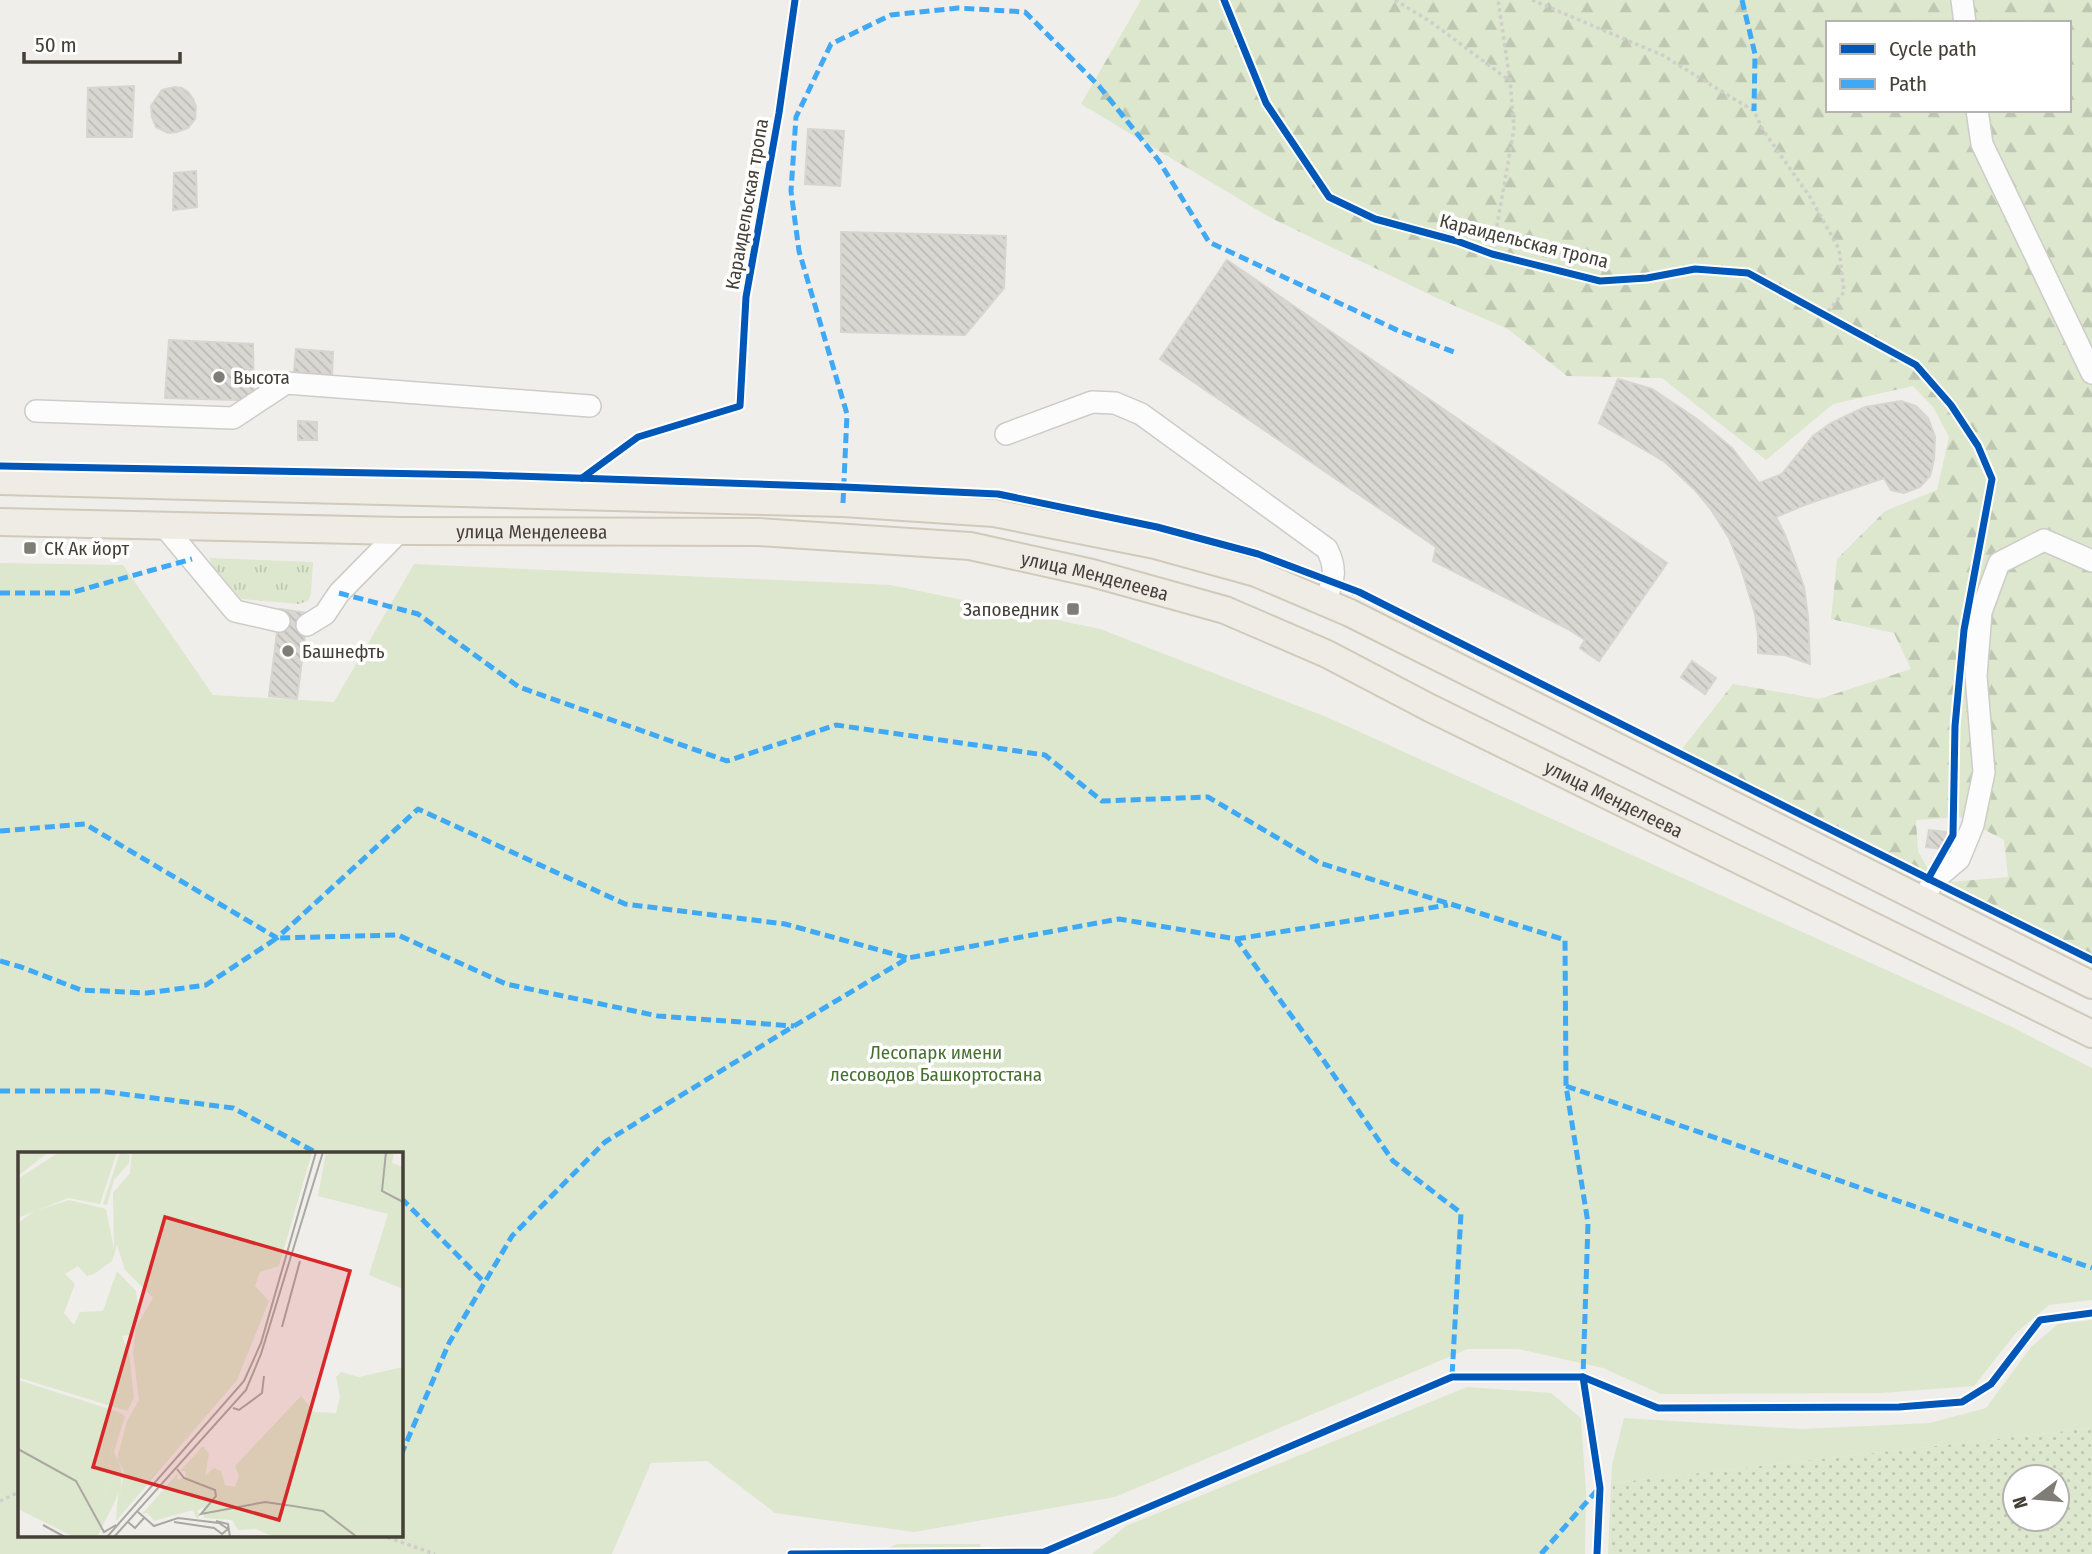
<svg xmlns="http://www.w3.org/2000/svg" width="2092" height="1554" font-family="'Fira Sans Condensed',sans-serif">
	<style>
		.grass { fill: url(#grass-tufts) }
		.forest { fill: url(#forest-firs); fill-rule: evenodd }
		.park { fill: #dce7cd; fill-rule: evenodd }
		.garden { fill: url(#garden-dots); fill-rule: evenodd }
		.building { fill: url(#building-back-hatch); stroke: #d8d5d0; stroke-width: 2 }
		.lines { fill: none; stroke-linecap: round; stroke-linejoin: round }
		.minor-casing { stroke: #cdccc8; stroke-width: 24 }
		.major-casing { stroke: #d0caba; stroke-width: 30 }
		.path { stroke: #d0cecb; stroke-width: 3.5; stroke-dasharray: 3.5 3.5; stroke-linecap: butt }
		.minor { stroke: #fdfcfc; stroke-width: 21 }
		.major { stroke: #efece5; stroke-width: 26 }
		.quiet { stroke: #3fa9f5; stroke-width: 5; stroke-dasharray: 10 5; stroke-linecap: butt }
		.cycleway-casing { stroke: #fff; stroke-width: 11 }
		.cycleway { stroke: #0057b8; stroke-width: 7 }
		.poi-dot { fill: #807d76; stroke: #fff; stroke-width: 2.5 }
		.labels { text-anchor: middle; dominant-baseline: central; stroke-width: 7; stroke-linejoin: round; paint-order: stroke }
		.street-label { font-size: 19px; fill: #444037; stroke: #fff }
		.poi-label { font-size: 19px; fill: #444037; stroke: #fff; text-anchor: start }
		.park-label { font-size: 19px; fill: #477031; stroke: #fff }
		.inset-road { fill: none; stroke: #aba8a2; stroke-width: 2 }
		.view { fill: #d62828; fill-opacity: 0.15; stroke: #d62828; stroke-width: 3.5 }
		.inset-edge { fill: none; stroke: #444037; stroke-width: 3.5 }
	</style>
	<defs>
		<pattern id="grass-tufts" width="24" height="20" patternUnits="userSpaceOnUse" patternTransform="scale(1.75)"><rect width="24" height="20" fill="#dce7cd"/><path d="M3 7l-1-3M5 7V3M7 7l1-3M15 17l-1-3M17 17v-4M19 17l1-3" fill="none" stroke="#bec7b1"/></pattern>
		<pattern id="forest-firs" width="22" height="20" patternUnits="userSpaceOnUse" patternTransform="scale(1.75)"><rect width="22" height="20" fill="#dce7cd"/><path d="M5 1l3.5 6h-7zM16 11l3.5 6h-7z" fill="#bec7b1"/></pattern>
		<pattern id="garden-dots" width="8" height="8" patternUnits="userSpaceOnUse" patternTransform="scale(1.75)"><rect width="8" height="8" fill="#dce7cd"/><path d="M2 2h.1M6 6h.1" fill="none" stroke="#bec7b1" stroke-width="1.8" stroke-linecap="round"/></pattern>
		<pattern id="building-back-hatch" width="6" height="6" patternUnits="userSpaceOnUse" patternTransform="scale(1.75)"><rect width="6" height="6" fill="#d9d7d2"/><path d="M-1 5l2 2M0 0l6 6M5-1l2 2" fill="none" stroke="#bbbab5"/></pattern>
	</defs>
	<rect width="100%" height="100%" fill="#f0eeea"/>
	<path class="grass" d="M210,558l103,4 -2,32 -3,7 -9,3 -58,-5 -30,-34z"/>
	<path class="forest" d="M1141,0h951v957l-143,-75 59,-5 -4,-37 -44,-23 -44,3 2,31 12,22 -248,-124 51,-65 86,15 92,-30 -17,-36 -63,-14 6,-60 48,-48 52,-21 12,-53 -16,-30 -20,-21 -80,18 -67,56 -104,-82 -95,-2 -59,-47 -69,-30 -170,-82 -188,-113zM1828,23h241v87h-241z"/>
	<g class="park">
		<path d="M0,563l123,2 90,130 121,7 80,-138 477,21 209,44 229,89 681,308 82,42v232l-43,5 -33,28 -42,53 -93,7 -220,1 -58,-26 -85,-19h-50l-353,148 -201,35 -139,-19 -68,-52 -56,2 -39,91h-612zM401,1153v382h-382v-382z"/>
		<path d="M2092,1320v108l-479,55 -3,71h-2l4,-89 12,-47 178,11 128,-6 56,-15 45,-61 27,-23z"/>
		<path d="M1467,1387l84,6 30,25 5,75 -1,61h-493l34,-28z"/>
		<path d="M897,1544h83l3,10h-108z"/>
	</g>
	<path class="garden" d="M2092,1428v126h-482l3,-71zM2015,1477h42v42h-42z"/>
	<g class="building">
		<path d="M134,86l-2,51h-45l1,-49z"/>
		<path d="M175,87l7,1 6,4 5,7 3,8 -1,12 -7,9 -11,4 -9,1 -12,-6 -4,-10 -1,-11 11,-16z"/>
		<path d="M808,129l36,2 -4,55 -35,-2z"/>
		<path d="M196,171l1,36 -24,3 1,-37z"/>
		<path d="M841,232l165,4 -2,52 -39,47 -124,-3z"/>
		<path d="M1227,260l440,303 -68,98 -19,-13 5,-8 -17,-11 -135,-68 3,-14 -276,-188z"/>
		<path d="M169,340l84,4 1,59h-16v-3l-73,-2z"/>
		<path d="M296,349l37,3 -1,23 -38,-3z"/>
		<path d="M1618,379l34,10 45,30 35,29 27,35 23,-9 31,-38 18,-13 34,-16 36,-6 15,5 12,12 7,19 -1,22 -4,17 -10,11 -16,6 -13,-3 -7,-12 -77,26 -31,13 9,18 19,52 4,30 2,47 -25,-9 -27,-2v-18l-3,-21 -14,-46 -12,-30 -19,-30 -15,-18 -30,-28 -66,-39z"/>
		<path d="M298,421l19,1v18h-19z"/>
		<path d="M280,609l28,4 -11,86 -28,-3z"/>
		<path d="M1692,661l24,17 -11,16 -24,-17z"/>
		<path d="M1929,830l17,2 -2,17 -18,-2z"/>
	</g>
	<g class="lines">
		<g class="minor-casing">
			<g id="minor">
				<path d="M1962,0l3,23"/>
				<path d="M1977,110l5,34 110,229"/>
				<path d="M36,411l197,7 53,-35 304,23"/>
				<path d="M1006,434l86,-32 23,1 26,11 186,135c11,22 6,32 -2,53"/>
				<path d="M164,526l71,85 44,10"/>
				<path d="M307,625l18,-11 14,-21 61,-62"/>
				<path d="M1923,901l10,-20 26,-22 14,-34 11,-53 -8,-96 5,-64 18,-49 45,-23 48,21"/>
			</g>
		</g>
		<g class="major-casing">
			<g id="major">
				<path d="M0,481l843,22 151,10 161,32 101,28 94,40 742,372"/>
				<path id="s1" d="M0,522l400,9 358,1 212,14 122,27 133,37 102,44 103,54 662,326"/>
			</g>
		</g>
		<g class="path">
			<path d="M1395,0l36,22 79,59"/>
			<path d="M1532,0l130,55 92,56 9,19 47,67 29,52 5,43 -19,23"/>
			<path d="M1492,254l22,-125 -4,-48 -12,-81"/>
			<path d="M1583,1377l75,31 241,-1 63,-5 29,-18 49,-64 52,-7"/>
			<path d="M0,1501l19,-9"/>
			<path d="M381,1535l54,19"/>
			<path d="M791,1554l253,-2 408,-175h131l17,111 -3,66"/>
		</g>
		<use href="#minor" class="minor"/>
		<use href="#major" class="major"/>
		<g class="quiet">
			<path d="M1742,0l13,54 -1,57"/>
			<path d="M843,503l4,-89 -48,-163 -8,-60 5,-74 35,-73 60,-29 67,-7 67,4 74,74 60,75 50,81 190,89 55,21"/>
			<path d="M0,593h70l122,-34"/>
			<path d="M339,593l79,21 101,73 208,74 109,-36 209,30 57,46 106,-4 112,66 245,77 1,146 22,137 -5,154"/>
			<path d="M0,831l85,-7 192,114 141,-129 207,95 160,20 123,34"/>
			<path d="M1236,939l212,-34"/>
			<path d="M0,961l21,6 60,23 66,3 59,-8 71,-47 121,-3 108,49 152,32 136,10"/>
			<path d="M1566,1086l526,182"/>
			<path d="M0,1091h99l134,17 84,45"/>
			<path d="M401,1198l84,85"/>
			<path d="M401,1455l48,-112 63,-107 93,-94 189,-116 114,-68 211,-39 117,20 88,122 69,100 68,52 -9,164"/>
			<path d="M1541,1554l58,-66"/>
		</g>
		<g class="cycleway-casing">
			<g id="cycleway">
				<path d="M1224,0l42,103 63,94 46,22 82,22 35,13 108,27 47,-3 48,-9 53,4 168,92 35,40 27,41 14,33 -28,151 -9,96 -2,109 -25,44"/>
				<path d="M0,466l482,9 362,12 154,7 159,33 101,27 101,38 574,289 159,79"/>
				<path d="M582,478l56,-41 102,-31 6,-109 33,-184 16,-113"/>
				<path d="M1583,1377l75,31 241,-1 63,-5 29,-18 49,-64 52,-7"/>
				<path d="M791,1554l253,-2 408,-175h131l17,111 -3,66"/>
			</g>
		</g>
		<use href="#cycleway" class="cycleway"/>
	</g>
	<g class="poi-dot">
		<circle cx="219" cy="377" r="7"/>
		<rect x="23" y="541" width="14" height="14" rx="3.5"/>
		<rect x="1066" y="602" width="14" height="14" rx="3.5"/>
		<circle cx="288" cy="651" r="7"/>
	</g>
	<g class="labels">
		<g class="street-label">
			<text transform="translate(747 204) rotate(-80)">Караидельская тропа</text>
			<text transform="translate(1524 241) rotate(14)">Караидельская тропа</text>
			<text stroke="none"><textPath href="#s1" startOffset="532">улица Менделеева</textPath></text>
			<text stroke="none"><textPath href="#s1" startOffset="1099">улица Менделеева</textPath></text>
			<text stroke="none"><textPath href="#s1" startOffset="1666">улица Менделеева</textPath></text>
		</g>
		<g class="poi-label">
			<text x="233" y="377">Высота</text>
			<text x="44" y="548">СК Ак йорт</text>
			<text x="1059" y="609" text-anchor="end">Заповедник</text>
			<text x="302" y="651">Башнефть</text>
		</g>
		<g class="park-label">
			<text x="936" y="1052">Лесопарк имени<tspan x="936" dy="22">лесоводов Башкортостана</tspan></text>
		</g>
	</g>
	<g transform="translate(18 1152)">
		<rect width="385" height="385" fill="#f0eeea"/>
		<path d="M308,0h68l-2,11 11,4v122l-34,-14 19,-61 -70,-18zM385,215v170h-129l-18,-8 -18,1 -6,-10 -28,-2 -1,-11 -6,4 3,4 -3,4 -4,-9 -39,11 -6,-8 -6,1 36,-41 -1,7 8,-3 1,-6h-6l23,-25 6,8 -4,22 9,-8 7,3 4,14 10,2 4,-11 -4,-10 66,-70 13,16 22,1 4,-16 -4,-20 5,-5 18,5z" fill="#dce7cd"/>
		<path d="M41,0h58l-17,52 -32,-6 -50,20v-39zM102,0l10,3 -1,8 -15,17 -7,25 -4,-1zM114,0h180l-33,114 -19,6 -5,14 14,15 -32,79 -121,141 2,-28 -14,37 11,-29 -10,-8 13,-81 -100,-33 102,34 5,3 -11,36 8,19 -2,21 4,-21 -7,-12 10,-38 12,-21 -6,-48 3,-25 17,-29 -28,-28 -8,-25 -5,16 -18,13 -7,2 -9,-10 -13,8 10,10 -11,29 10,12 6,-13 23,-1 14,-40 19,20 2,17 -6,27 -10,1 7,17 5,45 -7,13 -107,-33 -2,-155 17,-12 34,-11 37,9 8,40 -1,-56 17,-20zM30,1l-15,11 -15,12v-22z" fill="#dce7cd"/>
		<path d="M0,228l100,32 -13,81 10,8 -18,36h-23l-56,-28z" fill="#dce7cd"/>
		<path class="inset-road" d="M368,0l-4,39 21,11M264,175l18,-66M215,256l6,2 23,-17 2,-17M0,297l58,32 28,51 12,-7M159,317l7,9 31,12 1,6 -15,18 64,-12 28,4 30,5 34,26M120,360l16,14 24,-8 41,5 9,6 -6,5 -8,-6 -40,-6M198,369l12,3 2,13M110,370l7,6 9,-10M25,373l22,12M89,385l137,-156 17,-38 55,-191M96,385l132,-147 15,-36 62,-202"/>
		<path class="view" d="M147,65l185,54 -71,249 -186,-53z"/>
		<rect width="385" height="385" class="inset-edge"/>
	</g>
	<rect x="1826" y="21" width="245" height="91" fill="#ffffff" stroke="#b4b3af" stroke-width="2"/>
	<rect x="1840" y="44" width="35" height="10" fill="#0057b8" stroke="#b4b3af" stroke-width="2"/>
	<text x="1889" y="56" font-size="21" fill="#444037">Cycle path</text>
	<rect x="1840" y="79" width="35" height="10" fill="#3fa9f5" stroke="#b4b3af" stroke-width="2"/>
	<text x="1889" y="91" font-size="21" fill="#444037">Path</text>
	<g transform="translate(2036 1498) rotate(254)"><circle r="33" fill="#ffffff" stroke="#b4b3af" stroke-width="2"/>
	<path d="M0-5L12 26L0 18L-12 26Z" fill="#807d76"/>
	<text y="-10" font-size="19" font-weight="bold" text-anchor="middle" fill="#444037">N</text>
	</g>
	<path d="M24 52v10h156v-10" fill="none" stroke="#444037" stroke-width="3.5"/>
	<text x="35" y="52" font-size="21" fill="#444037" stroke="#ffffff" stroke-width="5" paint-order="stroke">50 m</text>
</svg>
